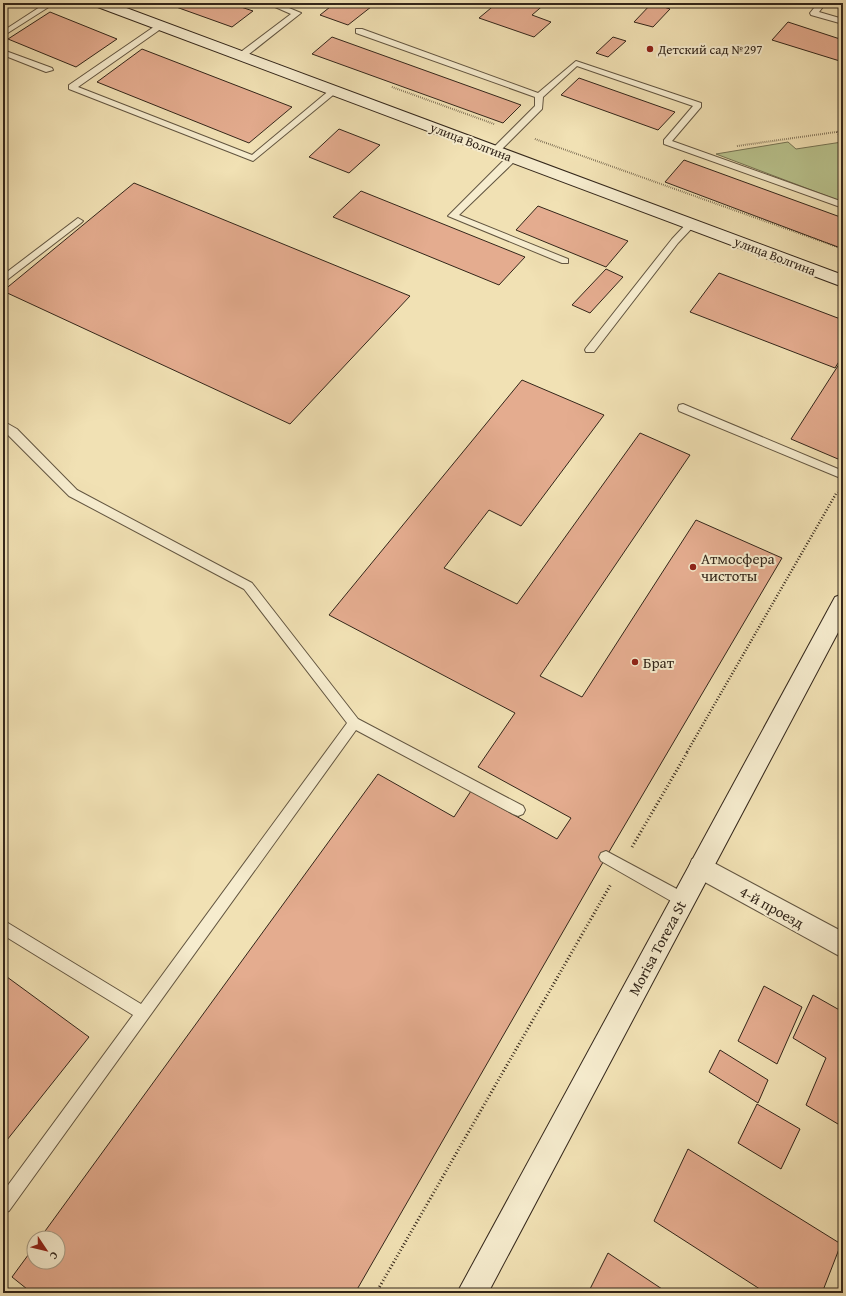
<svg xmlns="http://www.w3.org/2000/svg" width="846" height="1296" font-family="'Gentium Book Plus',serif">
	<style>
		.green { fill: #b9c38e; stroke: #767454 }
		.building { fill: #e4ac8f; stroke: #33261a }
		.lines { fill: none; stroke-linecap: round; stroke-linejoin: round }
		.lane-casing { stroke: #625540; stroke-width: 2 }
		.street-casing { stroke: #625540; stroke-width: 2 }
		.secondary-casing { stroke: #33261a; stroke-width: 2 }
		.path-far2 { stroke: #33261a; stroke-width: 2; stroke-dasharray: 0.5 1.5; stroke-linecap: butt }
		.path-far1 { stroke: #33261a; stroke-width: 2.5; stroke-dasharray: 1 2; stroke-linecap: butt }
		.path { stroke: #33261a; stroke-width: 3; stroke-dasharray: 1 2.5; stroke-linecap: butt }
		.lane { fill: #f6ecce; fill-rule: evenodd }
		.street { fill: #f6ecce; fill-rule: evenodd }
		.secondary { fill: #f6ecce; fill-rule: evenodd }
		.poi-dot { fill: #8f2418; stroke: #f6ecce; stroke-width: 1.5 }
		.labels { text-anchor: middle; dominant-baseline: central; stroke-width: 4; stroke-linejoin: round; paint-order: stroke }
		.far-poi-label { font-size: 13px; fill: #33261a; stroke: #f6ecce; text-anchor: start }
		.far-street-label { font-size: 13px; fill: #33261a; stroke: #f6ecce }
		.poi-label { font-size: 15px; fill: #33261a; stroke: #f6ecce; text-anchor: start }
		.street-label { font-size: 15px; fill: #33261a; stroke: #f6ecce }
	</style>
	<rect width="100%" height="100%" fill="#f1e1b4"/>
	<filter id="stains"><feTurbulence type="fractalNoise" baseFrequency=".005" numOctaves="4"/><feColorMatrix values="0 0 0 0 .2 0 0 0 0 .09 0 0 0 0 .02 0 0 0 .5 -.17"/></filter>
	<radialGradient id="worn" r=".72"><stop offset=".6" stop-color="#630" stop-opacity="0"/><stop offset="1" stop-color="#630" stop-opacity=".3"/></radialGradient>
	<path class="green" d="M788,142l8,7 46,-7 1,60 -127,-48z"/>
	<g class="building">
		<path d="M165,3h64l24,8 -21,16z"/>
		<path d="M335,3h41l-28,22 -28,-10z"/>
		<path d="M497,3h49l-14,12 19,7 -17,15 -55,-19z"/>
		<path d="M652,3l18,6 -17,18 -19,-5z"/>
		<path d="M50,12l67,27 -41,28 -68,-28z"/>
		<path d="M788,22l55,18v22l-71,-22z"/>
		<path d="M332,37l189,68 -18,18 -191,-69z"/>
		<path d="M613,37l13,4 -18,16 -12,-4z"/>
		<path d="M142,49l150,58 -43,36 -152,-61z"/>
		<path d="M579,78l96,34 -17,18 -97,-35z"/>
		<path d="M339,129l41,16 -31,28 -40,-16z"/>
		<path d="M684,160l159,58v31l-178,-67z"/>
		<path d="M134,183l276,113 -120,128 -287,-133z"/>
		<path d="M361,191l164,66 -26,28 -166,-68z"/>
		<path d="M538,206l90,35 -22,26 -90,-37z"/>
		<path d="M606,269l17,8 -33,36 -18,-8z"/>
		<path d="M719,273l124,47v35l-8,13 -145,-56z"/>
		<path d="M843,358v93l-5,8 -47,-20z"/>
		<path d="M522,380l82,35 -83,111 -32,-16 -45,58 73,36 123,-171 50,22 -150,221 42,21 114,-177 86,38 -176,299 -251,436h-323l-20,-16 22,-30v15h24v-24h-18l338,-464 76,43 17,-26 86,48 14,-21 -93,-51 37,-54 -186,-98z"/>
		<path d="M3,974l86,63 -86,108z"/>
		<path d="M764,986l38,21 -25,57 -39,-23z"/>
		<path d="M813,995l30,17v115l-37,-22 20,-47 -33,-20z"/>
		<path d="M720,1050l48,30 -10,23 -49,-31z"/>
		<path d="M757,1104l43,25 -19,40 -43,-26z"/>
		<path d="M688,1149l153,95 -19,49h-56l-112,-72z"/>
		<path d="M608,1253l60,40h-80z"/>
	</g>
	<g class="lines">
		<g class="lane-casing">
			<g id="lane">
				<path d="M46,3h9l-52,33v-5z"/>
				<path d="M266,3h11l24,10 -57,45h-6v-4l53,-40z"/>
				<path d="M818,3h8l-7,9 24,7v5l-32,-9 -1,-2z"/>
				<path d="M158,24l7,2 -87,61 174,68 79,-66h3l4,2 -85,70 -184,-72v-4z"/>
				<path d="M356,29h6l176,64 38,-32 125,42v4l-29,34 171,61v6l-179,-64v-4l29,-34 -116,-40 -34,31 -1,12 -44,44h-6v-4l43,-43v-9l-179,-64z"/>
				<path d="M3,50l49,18 1,2 -7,2 -43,-17z"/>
				<path d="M513,155l4,3 -1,2 -57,55 109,44v4h-6l-114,-47 54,-54z"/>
				<path d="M78,218l5,3 -2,2 -78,60v-8z"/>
				<path d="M691,221l3,1v4l-16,17 -84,109h-8l-1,-2 1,-2 86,-109 16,-17z"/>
				<path d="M683,404l160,67v8l-164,-68 -1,-3 1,-3z"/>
				<path d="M3,421l14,8 60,61 175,93 106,136 165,87 2,4 -2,4 -5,2 -5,-2 -157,-84 -347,481 -6,2v-21l130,-177 -130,-80v-15l138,84 206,-281 -103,-134 -175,-93 -66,-66z"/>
				<path d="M606,851l82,44 2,5 -2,5 -5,1 -5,-1 -77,-44 -2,-4 2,-4z"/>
			</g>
		</g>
		<g class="street-casing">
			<path id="street" d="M701,856l142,76v26l-151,-83 -3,-8 3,-8z"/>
		</g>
		<g class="secondary-casing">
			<g id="secondary">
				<path d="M93,3h20l730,272v12l-748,-281z"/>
				<path d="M843,594v29l-355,670h-31l378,-696z"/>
			</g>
		</g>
		<g class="path-far2">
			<path d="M392,87l102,37"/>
			<path d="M837,132l6,7"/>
			<path d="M535,139l308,110"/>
			<path d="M737,146l106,-15"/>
		</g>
		<path class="path-far1" d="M687,752l150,-260"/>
		<g class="path">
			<path d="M632,847l56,-96"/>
			<path d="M376,1293l235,-409"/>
		</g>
		<use href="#lane" class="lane"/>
		<use href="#street" class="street"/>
		<use href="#secondary" class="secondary"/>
	</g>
	<g class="poi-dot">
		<circle cx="650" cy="49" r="4"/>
		<circle cx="693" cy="567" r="4"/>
		<circle cx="635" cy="662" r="4"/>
	</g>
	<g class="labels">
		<g class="far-poi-label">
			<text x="658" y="49">Детский сад №297</text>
		</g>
		<g class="far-street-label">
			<text transform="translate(471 142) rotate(21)">улица Волгина</text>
			<text transform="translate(775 256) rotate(21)">улица Волгина</text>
		</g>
		<g class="poi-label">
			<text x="701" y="558">Атмосфера<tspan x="701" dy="17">чистоты</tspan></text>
			<text x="643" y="662">Брат</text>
		</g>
		<g class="street-label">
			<text transform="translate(772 907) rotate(29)">4-й проезд</text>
			<text transform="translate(657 948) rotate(-62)">Morisa Toreza St</text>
		</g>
	</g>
	<rect width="846" height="1296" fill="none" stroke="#f1e1b4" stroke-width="16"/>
	<rect x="4" y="4" width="838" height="1288" fill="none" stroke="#33261a" stroke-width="2"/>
	<rect x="8" y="8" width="830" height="1280" fill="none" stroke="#33261a"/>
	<g transform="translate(46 1250) rotate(125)"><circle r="19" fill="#f6ecce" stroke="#a89d86"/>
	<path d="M0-3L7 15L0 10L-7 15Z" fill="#8f2418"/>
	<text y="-6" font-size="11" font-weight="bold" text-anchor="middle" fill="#33261a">С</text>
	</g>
	<rect width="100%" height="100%" filter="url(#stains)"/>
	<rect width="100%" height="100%" fill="url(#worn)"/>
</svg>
